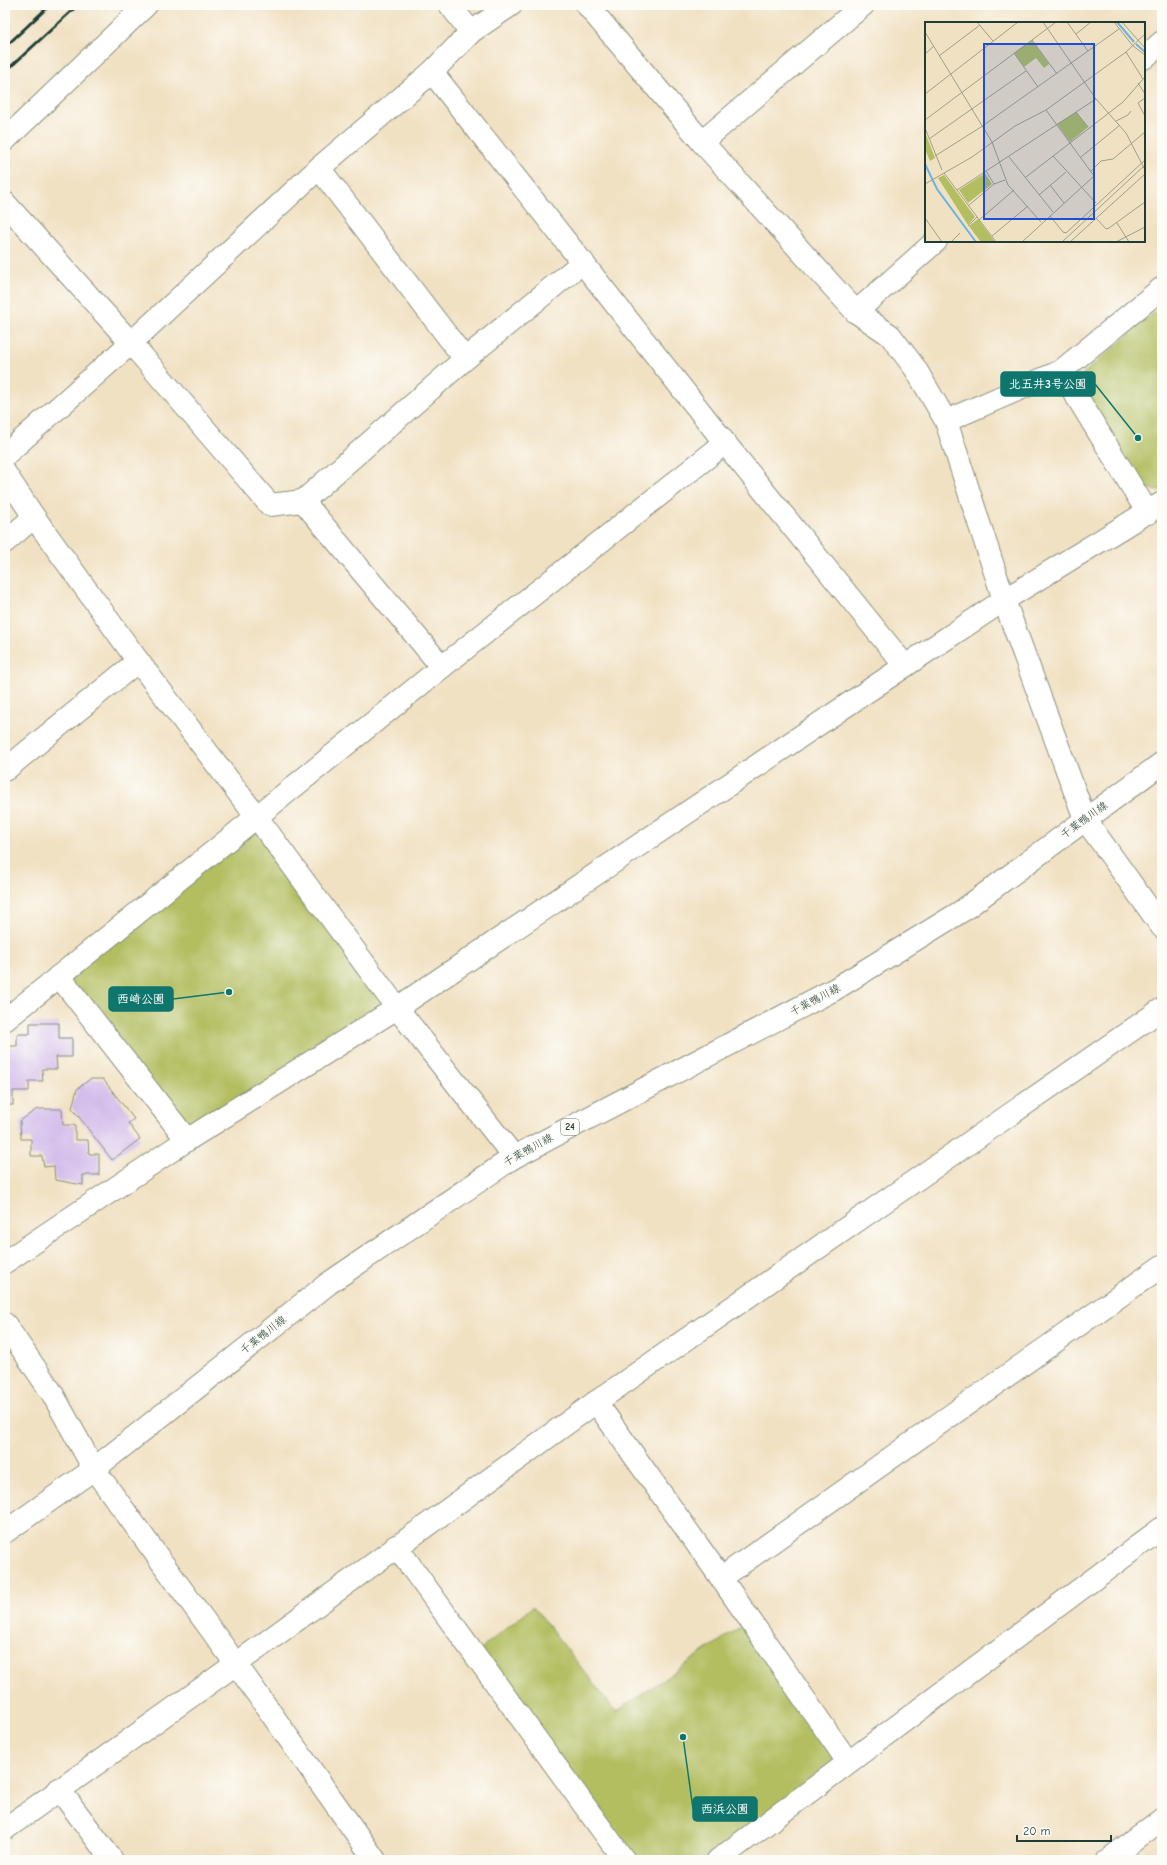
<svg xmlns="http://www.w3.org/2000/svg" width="1167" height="1865" font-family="'Comic Neue','Klee One',sans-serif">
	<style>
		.green { fill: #b2be60; stroke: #687e4a }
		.building { fill: #d0b8ea }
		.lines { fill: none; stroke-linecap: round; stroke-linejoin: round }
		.minor-casing { stroke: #888f7c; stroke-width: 24 }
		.major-casing { stroke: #888f7c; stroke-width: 24 }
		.minor { stroke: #fff; stroke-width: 22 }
		.major { stroke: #fff; stroke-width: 22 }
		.rail { stroke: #1f3d34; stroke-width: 3 }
		.labels { text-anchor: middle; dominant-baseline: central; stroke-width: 3.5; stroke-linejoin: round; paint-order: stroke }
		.shield { fill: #fdfcf7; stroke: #62766e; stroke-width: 1 }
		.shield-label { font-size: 10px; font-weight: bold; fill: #1f3d34 }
		.street-label { font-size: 11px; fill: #1f3d34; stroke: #fdfcf7 }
		.inset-river { fill: none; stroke: #6ab3e2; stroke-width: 2 }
		.inset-road { fill: none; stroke: #9d9f8a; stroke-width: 1 }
		.view { fill: #1d4ed8; fill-opacity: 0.15; stroke: #1d4ed8; stroke-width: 2 }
		.inset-edge { fill: none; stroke: #1f3d34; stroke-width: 2 }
		.leader { fill: none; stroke: #0f766e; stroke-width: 1.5 }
		.callout-dot { fill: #0f766e; stroke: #fdfcf7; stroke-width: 1.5 }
		.callout { fill: #0f766e; stroke: #0f766e; stroke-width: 1.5 }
		.callout-label { font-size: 12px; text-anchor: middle; font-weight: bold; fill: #fff }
	</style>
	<rect width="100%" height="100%" fill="#fdfcf7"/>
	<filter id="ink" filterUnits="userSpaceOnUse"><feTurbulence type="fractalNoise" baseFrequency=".025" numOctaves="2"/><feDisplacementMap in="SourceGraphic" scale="8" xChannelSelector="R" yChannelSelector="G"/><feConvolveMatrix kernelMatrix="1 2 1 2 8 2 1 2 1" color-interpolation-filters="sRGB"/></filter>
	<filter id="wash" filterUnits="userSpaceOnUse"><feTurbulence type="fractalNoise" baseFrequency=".012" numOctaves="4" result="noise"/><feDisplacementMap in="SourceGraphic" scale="16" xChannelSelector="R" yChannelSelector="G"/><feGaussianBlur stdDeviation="0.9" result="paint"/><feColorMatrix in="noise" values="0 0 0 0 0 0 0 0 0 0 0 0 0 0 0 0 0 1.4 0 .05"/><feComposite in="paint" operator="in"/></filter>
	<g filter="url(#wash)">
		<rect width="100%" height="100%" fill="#f1e1c3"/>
		<g class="green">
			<path d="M1162,306v183l-1,1 -15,-1 -64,-102 1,-13z"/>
			<path d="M256,816l141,192 -210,132 -128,-164z"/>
			<path d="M533,1606l83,106 134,-92 98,142 -130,98h-94l-149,-206z"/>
		</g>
		<g id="blocks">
			<g class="building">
				<path d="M30,1023h29v15h13v19h-16l1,12h-15l1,12h-14v10h-16v14h-8v-59h12v-12h13z"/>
				<path d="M90,1079h13l31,40 -6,4 12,16 -28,21 -40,-52 5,-19z"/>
				<path d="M37,1109h25l1,16h12v15h13l1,14h10v21h-16v10l-28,-5 -1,-14 -10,1 -2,-11h-11v-17h-10l-1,-18z"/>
			</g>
		</g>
	</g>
	<g filter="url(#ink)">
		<use href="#blocks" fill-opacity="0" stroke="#888f7c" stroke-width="1"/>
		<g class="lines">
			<g class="minor-casing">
				<g id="minor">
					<path d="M450,5l21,27"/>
					<path d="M587,5l115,137 154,170 34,23 25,33 31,53 58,179 81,219 77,108"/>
					<path d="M1144,58l18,-16"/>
					<path d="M432,72l293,371 180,223"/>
					<path d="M5,140l141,-135"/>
					<path d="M702,142l161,-137"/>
					<path d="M319,168l146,191"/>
					<path d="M5,203l126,140 139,162 33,-4 139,166"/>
					<path d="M856,312l80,-71"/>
					<path d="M1061,371l87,142"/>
					<path d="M946,421l115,-50 101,-83"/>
					<path d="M5,455l126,-112 188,-175 113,-96 39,-40 40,-27"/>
					<path d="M5,473l29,44 104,144 118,155 141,192 117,149"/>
					<path d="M303,501l162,-142 118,-97"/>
					<path d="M5,542l29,-25"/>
					<path d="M5,770l133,-109"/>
					<path d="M59,976l128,164"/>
					<path d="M5,1020l437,-353 283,-224"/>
					<path d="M5,1262l182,-122 210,-132 508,-342 99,-66 158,-97"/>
					<path d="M5,1324l47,69 42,76 142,195 139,196"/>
					<path d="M596,1402l125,176 127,184"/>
					<path d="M396,1546l228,314"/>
					<path d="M721,1578l441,-312"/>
					<path d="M59,1789l53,71"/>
					<path d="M5,1829l231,-165 360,-262 566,-393"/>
					<path d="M718,1860l444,-332"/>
					<path d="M1108,1860l54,-41"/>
				</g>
			</g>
			<g class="major-casing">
				<path id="major" d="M5,1532l89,-63 235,-186 185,-126 321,-168 127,-78 200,-148"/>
			</g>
			<use href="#minor" class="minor"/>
			<use href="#major" class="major"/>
			<g class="rail">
				<path d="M5,47l45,-42"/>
				<path d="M5,72l73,-67"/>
			</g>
		</g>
	</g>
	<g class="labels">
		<rect class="shield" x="561" y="1119" width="18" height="16" rx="3"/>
		<g class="shield-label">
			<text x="570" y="1127">24</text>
		</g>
		<g class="street-label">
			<text transform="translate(1084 820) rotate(-36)">千葉鴨川線</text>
			<text transform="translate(815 1000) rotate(-28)">千葉鴨川線</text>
			<text transform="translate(528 1150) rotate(-29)">千葉鴨川線</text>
			<text transform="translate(263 1335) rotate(-38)">千葉鴨川線</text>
		</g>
	</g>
	<g transform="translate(925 22)">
		<rect width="220" height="220" fill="#f1e1c3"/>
		<path d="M107,18l17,24 -5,4 -8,-10 -12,9 -10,-14zM151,90l12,15 -18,15 -13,-18zM0,110l10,26 -5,3 -5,-12zM60,151l7,11 -24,19 -9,-13zM19,153l31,42 -7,8 -30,-47zM53,197l17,23h-14l-7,-9 -5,-7z" fill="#b2be60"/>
		<path class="inset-river" d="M192,0l17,20M211,22l9,8M0,142l12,25 39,53"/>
		<path class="inset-road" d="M52,0l16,19M118,0l53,77 30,34 19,37M142,0l21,29M189,0l19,24 12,9M197,0l23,26M0,10l67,110 16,43 33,37M151,12l15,-12M107,18l25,34M201,30l17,27M89,31l24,34M0,32l9,-8M14,34l41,-31M213,61l7,11M0,72l93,-72M220,76l-7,5 7,13M151,90l12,15M0,98l131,-98M191,99l12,-6 3,-4M0,106l17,42M4,117l97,-68M10,134l46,-29 138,-98M128,134l43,47M84,135l44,55M156,135l39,-32M61,149l8,13M166,149l10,-10 12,-2 32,-27M19,151l52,69M101,155l97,-75 22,-25M0,162l47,-27 43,-31 31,-16 80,-58 19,-18M125,163l14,18M32,168l139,-91M114,173l27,-23M43,184l26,-22 11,-4M125,194l13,16 3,1 79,-73M0,196l17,24M171,196l10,11 3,-1 36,-26M54,198l35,-30M192,201l12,19M43,204l9,-9M67,214l36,-30M26,220l9,-9M97,220l72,-66 -48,-66M137,220l83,-77M145,220l75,-68M191,220l29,-15"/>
		<path class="view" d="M59,22h110v175h-110z"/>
		<rect width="220" height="220" class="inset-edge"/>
	</g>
	<path class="leader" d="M1138 438L1095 384M229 992L173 999M683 1737L693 1809"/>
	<g class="callout-dot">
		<circle cx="1138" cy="438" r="4"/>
		<circle cx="229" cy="992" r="4"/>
		<circle cx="683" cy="1737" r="4"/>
	</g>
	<g class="callout">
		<rect x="1001" y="372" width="94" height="24" rx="4"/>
		<rect x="109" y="987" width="64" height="24" rx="4"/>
		<rect x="693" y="1797" width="64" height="24" rx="4"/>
	</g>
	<g class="callout-label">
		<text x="1048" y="388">北五井3号公園</text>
		<text x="141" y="1003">西崎公園</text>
		<text x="725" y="1813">西浜公園</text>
	</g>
	<rect width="1167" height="1865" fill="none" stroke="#fdfcf7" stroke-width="20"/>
	<path d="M1017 1835v6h94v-6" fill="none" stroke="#1f3d34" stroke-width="2"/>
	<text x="1023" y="1835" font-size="12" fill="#1f3d34" stroke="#fdfcf7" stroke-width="3" paint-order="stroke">20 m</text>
</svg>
